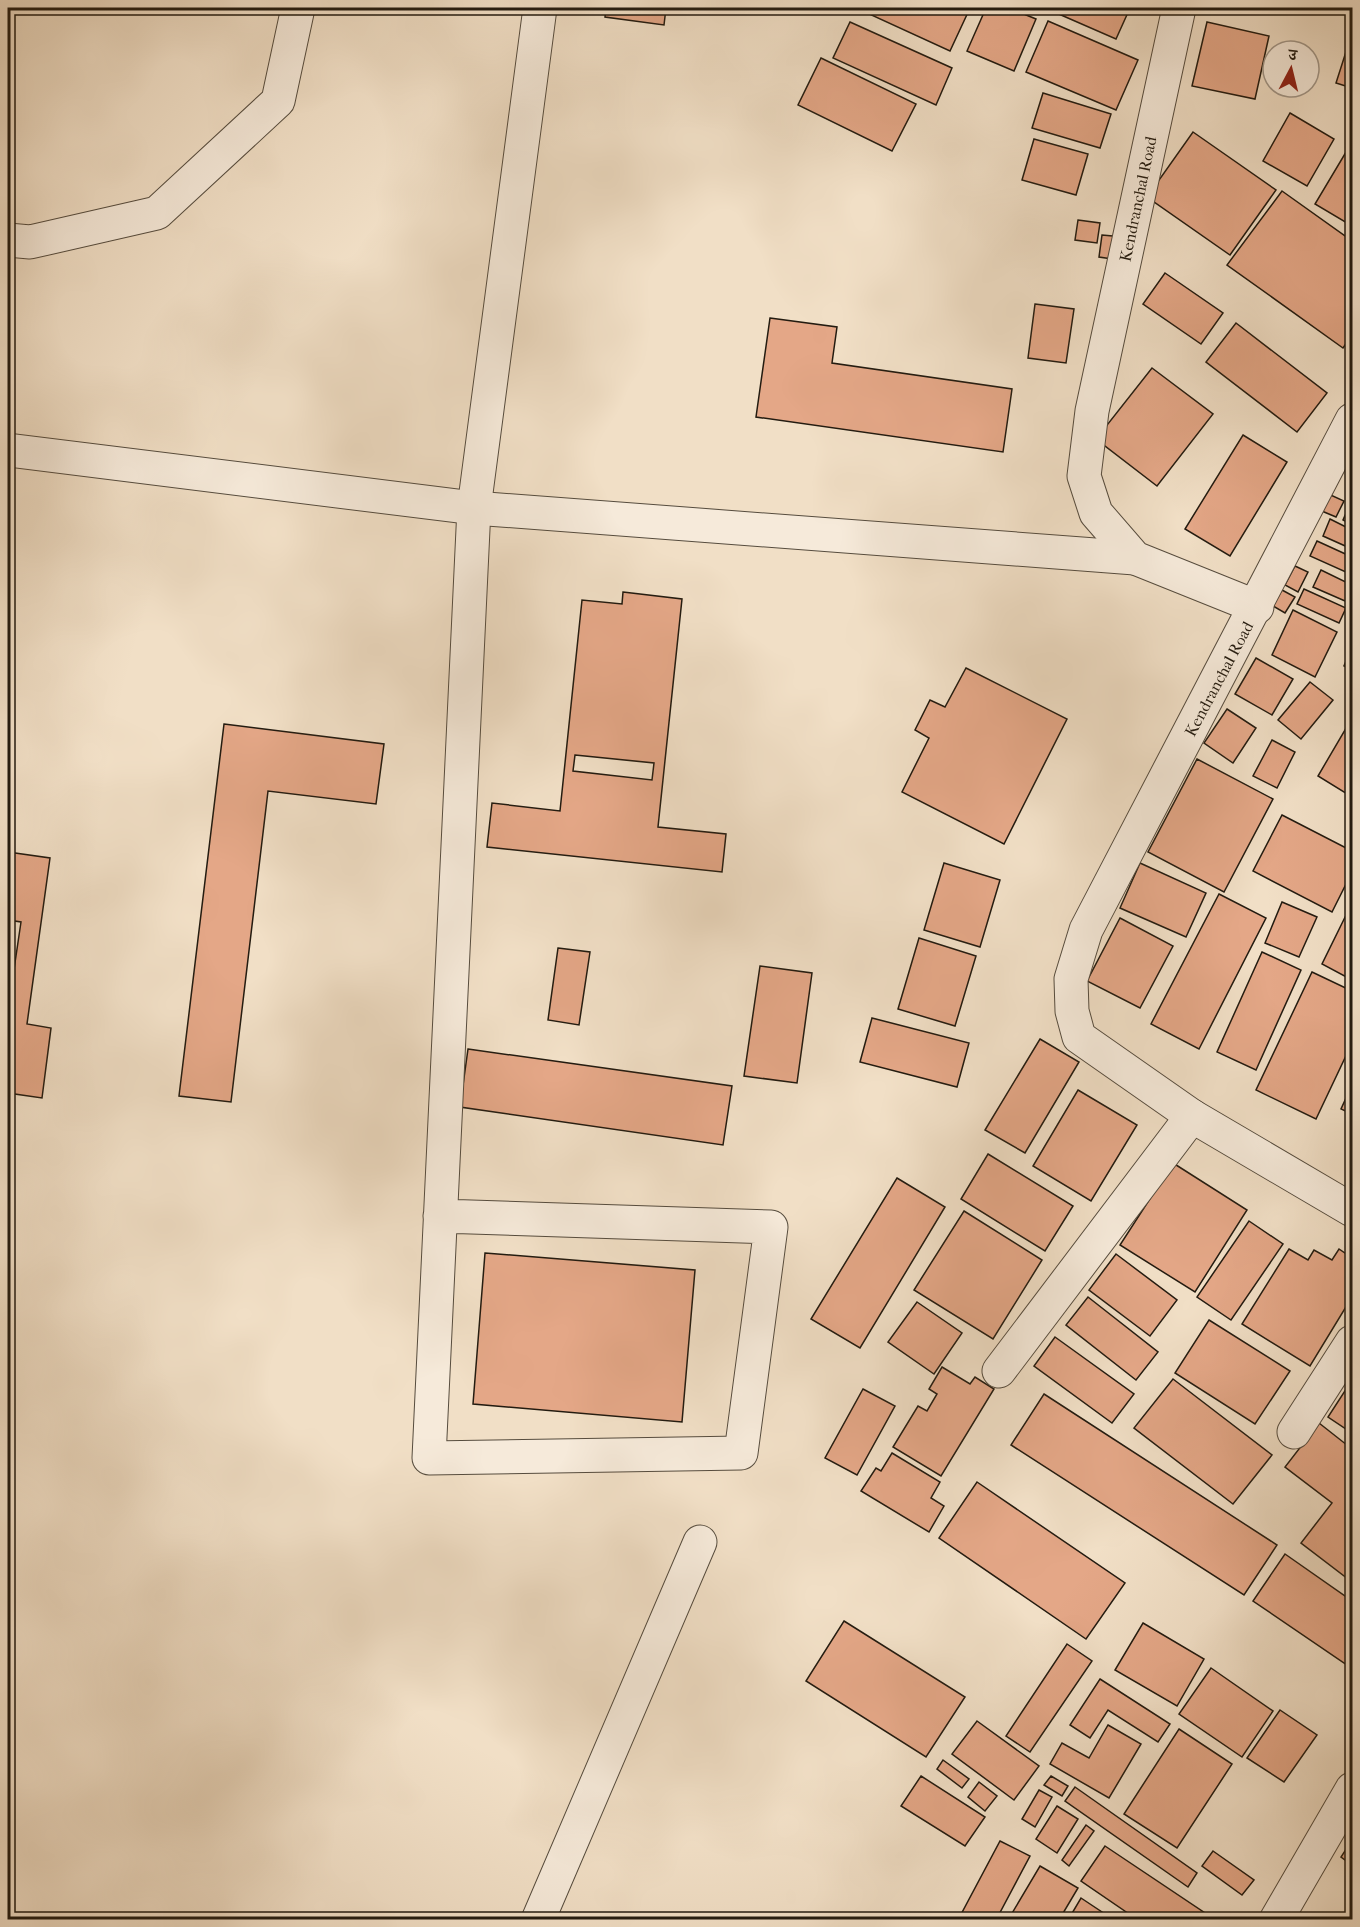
<svg xmlns="http://www.w3.org/2000/svg" width="1360" height="1927" font-family="'IM FELL French Canon','Noto Serif Devanagari',serif">
	<style>
		.building { fill: #e4a787; stroke: #231b10; stroke-width: 1.5; fill-rule: evenodd }
		.lines { fill: none; stroke-linecap: round; stroke-linejoin: round }
		.minor-casing { stroke: #564c3e; stroke-width: 35 }
		.minor { stroke: #f6eada; stroke-width: 33 }
		.labels { text-anchor: middle; dominant-baseline: central; stroke-width: 6; stroke-linejoin: round; paint-order: stroke }
		.street-label { font-size: 16px; fill: #231b10; stroke: #f6eada }
	</style>
	<rect width="100%" height="100%" fill="#f1dfc6"/>
	<filter id="stains"><feTurbulence type="fractalNoise" baseFrequency=".00333" numOctaves="4"/><feColorMatrix values="0 0 0 0 .2 0 0 0 0 .09 0 0 0 0 .02 0 0 0 .5 -.17"/></filter>
	<radialGradient id="worn" r=".72"><stop offset=".6" stop-color="#630" stop-opacity="0"/><stop offset="1" stop-color="#630" stop-opacity=".3"/></radialGradient>
	<g class="building">
		<path d="M606,8h60l-2,17 -59,-8z"/>
		<path d="M870,8h100l-20,43 -83,-38z"/>
		<path d="M986,8h23l27,11 -22,52 -47,-20z"/>
		<path d="M1045,8h85l-14,31z"/>
		<path d="M1048,21l90,39 -22,50 -90,-38z"/>
		<path d="M850,22l102,46 -16,37 -103,-47z"/>
		<path d="M1207,22l62,14 -14,63 -63,-13z"/>
		<path d="M1352,33v55l-16,-5z"/>
		<path d="M821,58l95,46 -24,47 -94,-46z"/>
		<path d="M1043,93l68,21 -11,34 -68,-20z"/>
		<path d="M1290,113l44,26 -27,47 -44,-25z"/>
		<path d="M1193,132l83,58 -46,65 -83,-58z"/>
		<path d="M1034,139l54,15 -12,41 -54,-15z"/>
		<path d="M1352,142v84l-37,-22z"/>
		<path d="M1282,191l70,50v94l-9,13 -116,-83z"/>
		<path d="M1078,220l22,3 -3,20 -22,-3z"/>
		<path d="M1102,235l21,2 -4,23 -20,-3z"/>
		<path d="M1165,273l58,40 -22,31 -58,-40z"/>
		<path d="M1035,304l39,5 -8,54 -38,-5z"/>
		<path d="M770,318l67,9 -5,36 180,26 -9,63 -247,-35z"/>
		<path d="M1236,323l91,70 -30,39 -91,-70z"/>
		<path d="M1152,368l61,46 -56,72 -61,-47z"/>
		<path d="M1243,435l44,27 -57,94 -45,-27z"/>
		<path d="M1324,492l20,9 -8,16 -19,-8z"/>
		<path d="M1352,500v25l-9,-5z"/>
		<path d="M1330,519l22,11v19l-29,-13z"/>
		<path d="M1317,541l35,16 -4,16 -38,-17z"/>
		<path d="M1295,566l13,6 -10,20 -13,-7z"/>
		<path d="M1321,570l31,15 -7,16 -32,-14z"/>
		<path d="M1304,589l42,19 -7,15 -42,-19z"/>
		<path d="M1282,590l13,7 -10,16 -12,-7z"/>
		<path d="M623,592l59,7 -24,228 68,7 -4,38 -235,-25 5,-44 68,8 22,-211 40,4zM575,755l79,8 -2,17 -79,-9z"/>
		<path d="M1293,610l44,22 -22,45 -43,-22z"/>
		<path d="M1352,647v23l-8,-4z"/>
		<path d="M1256,658l37,21 -21,36 -37,-21z"/>
		<path d="M966,668l101,51 -63,125 -102,-52 27,-54 -14,-8 15,-30 15,7z"/>
		<path d="M1310,682l23,18 -32,39 -23,-19z"/>
		<path d="M1227,709l29,19 -23,35 -29,-20z"/>
		<path d="M1352,718v79l-34,-21z"/>
		<path d="M224,724l160,20 -8,60 -108,-13 -37,311 -52,-6z"/>
		<path d="M1272,740l23,12 -18,36 -24,-12z"/>
		<path d="M1197,759l76,40 -49,93 -76,-40z"/>
		<path d="M1282,815l70,36v21l-20,40 -79,-41z"/>
		<path d="M8,852l42,6 -23,166 24,4 -9,70 -34,-5v-83l13,-88 -13,-2z"/>
		<path d="M944,863l56,17 -20,67 -56,-17z"/>
		<path d="M1140,863l66,30 -20,44 -66,-29z"/>
		<path d="M1219,894l47,24 -67,131 -48,-25z"/>
		<path d="M1282,902l35,15 -18,40 -34,-14z"/>
		<path d="M1352,903v77l-30,-16z"/>
		<path d="M1120,918l53,28 -33,62 -53,-27z"/>
		<path d="M919,938l57,18 -21,70 -57,-17z"/>
		<path d="M558,948l32,4 -11,73 -31,-5z"/>
		<path d="M1262,952l39,18 -45,100 -39,-18z"/>
		<path d="M760,966l52,7 -15,110 -53,-7z"/>
		<path d="M1312,972l40,19v52l-36,76 -60,-29z"/>
		<path d="M872,1018l97,25 -12,44 -97,-25z"/>
		<path d="M1040,1039l39,23 -54,91 -40,-23z"/>
		<path d="M468,1049l264,37 -9,59 -263,-38z"/>
		<path d="M1352,1085v29l-11,-5z"/>
		<path d="M1078,1090l59,35 -46,76 -58,-35z"/>
		<path d="M988,1154l85,52 -28,45 -84,-52z"/>
		<path d="M1173,1163l74,47 -52,82 -75,-47z"/>
		<path d="M897,1178l48,29 -85,141 -49,-29z"/>
		<path d="M964,1211l78,49 -49,79 -79,-49z"/>
		<path d="M1249,1221l34,23 -52,76 -34,-23z"/>
		<path d="M1289,1249l19,11 6,-10 18,10 7,-11 13,9v39l-42,69 -68,-42z"/>
		<path d="M485,1253l210,17 -13,152 -209,-18z"/>
		<path d="M1116,1254l61,46 -27,36 -61,-46z"/>
		<path d="M1088,1297l70,55 -22,28 -70,-55z"/>
		<path d="M917,1302l45,31 -28,41 -46,-32z"/>
		<path d="M1209,1320l81,51 -35,53 -80,-51z"/>
		<path d="M1055,1337l79,57 -22,29 -78,-57z"/>
		<path d="M942,1367l28,17 5,-7 19,12 -53,87 -48,-29 25,-41 9,5 10,-17 -8,-5z"/>
		<path d="M1173,1379l99,76 -39,49 -99,-76z"/>
		<path d="M1352,1380v53l-24,-16z"/>
		<path d="M863,1389l32,17 -38,69 -32,-17z"/>
		<path d="M1044,1394l233,151 -33,50 -233,-150z"/>
		<path d="M1319,1423l33,26v133l-51,-39 31,-40 -47,-36z"/>
		<path d="M892,1453l48,29 -9,16 13,8 -15,26 -68,-41 15,-23 5,3z"/>
		<path d="M977,1482l148,101 -39,56 -147,-101z"/>
		<path d="M1285,1554l67,47v61l-2,5 -97,-66z"/>
		<path d="M844,1621l121,76 -39,60 -120,-76z"/>
		<path d="M1143,1623l61,36 -27,47 -62,-36z"/>
		<path d="M1067,1644l25,17 -62,91 -24,-16z"/>
		<path d="M1211,1668l62,43 -31,46 -63,-43z"/>
		<path d="M1100,1679l70,45 -12,18 -50,-32 -18,28 -20,-13z"/>
		<path d="M1280,1710l37,25 -33,47 -37,-24z"/>
		<path d="M977,1721l62,45 -25,34 -62,-46z"/>
		<path d="M1108,1725l33,19 -32,54 -59,-34 12,-21 27,15z"/>
		<path d="M1179,1729l53,35 -55,84 -53,-34z"/>
		<path d="M943,1760l26,19 -7,9 -25,-19z"/>
		<path d="M921,1776l64,41 -20,29 -64,-40z"/>
		<path d="M1051,1776l17,10 -6,10 -18,-11z"/>
		<path d="M979,1782l18,14 -12,15 -17,-14z"/>
		<path d="M1075,1787l122,86 -9,14 -123,-86z"/>
		<path d="M1039,1790l13,7 -17,30 -13,-8z"/>
		<path d="M1057,1806l21,13 -21,34 -21,-14z"/>
		<path d="M1086,1825l8,6 -25,35 -7,-6z"/>
		<path d="M1352,1840v25l-11,-8z"/>
		<path d="M1000,1841l30,15 -34,64h-38z"/>
		<path d="M1105,1846l106,71 -2,3h-71l-57,-39z"/>
		<path d="M1213,1851l41,29 -12,15 -40,-29z"/>
		<path d="M1040,1866l38,22 -19,32h-51z"/>
		<path d="M1081,1898l33,22h-46z"/>
	</g>
	<g class="lines">
		<g class="minor-casing">
			<g id="minor">
				<path d="M1179,8l-87,403 -8,65 12,37 39,45 122,49"/>
				<path d="M8,240l22,2 127,-29 121,-112 20,-93"/>
				<path d="M1352,420l-266,510 -15,49 1,32 7,26 113,79 160,94"/>
				<path d="M8,450l466,58 661,50"/>
				<path d="M440,1216l331,11 -30,226 -312,5 45,-950 66,-500"/>
				<path d="M999,1371l193,-255"/>
				<path d="M1294,1432l58,-90"/>
				<path d="M538,1920l162,-378"/>
				<path d="M1276,1920l76,-131"/>
			</g>
		</g>
		<use href="#minor" class="minor"/>
	</g>
	<g class="labels">
		<g class="street-label">
			<text transform="translate(1138 199) rotate(-78)">Kendranchal Road</text>
			<text transform="translate(1219 679) rotate(-62)">Kendranchal Road</text>
		</g>
	</g>
	<rect width="1360" height="1927" fill="none" stroke="#f1dfc6" stroke-width="30"/>
	<rect x="9" y="9" width="1342" height="1909" fill="none" stroke="#231b10" stroke-width="3"/>
	<rect x="15" y="15" width="1330" height="1897" fill="none" stroke="#231b10" stroke-width="1.5"/>
	<g transform="translate(1291 69) rotate(7)"><circle r="28" fill="#f6eada" stroke="#a29789" stroke-width="1.5"/>
	<path d="M0-4.5L10 22L0 15L-10 22Z" fill="#8f2418"/>
	<text y="-9" font-size="16" font-weight="bold" text-anchor="middle" fill="#231b10">उ</text>
	</g>
	<rect width="100%" height="100%" filter="url(#stains)"/>
	<rect width="100%" height="100%" fill="url(#worn)"/>
</svg>
